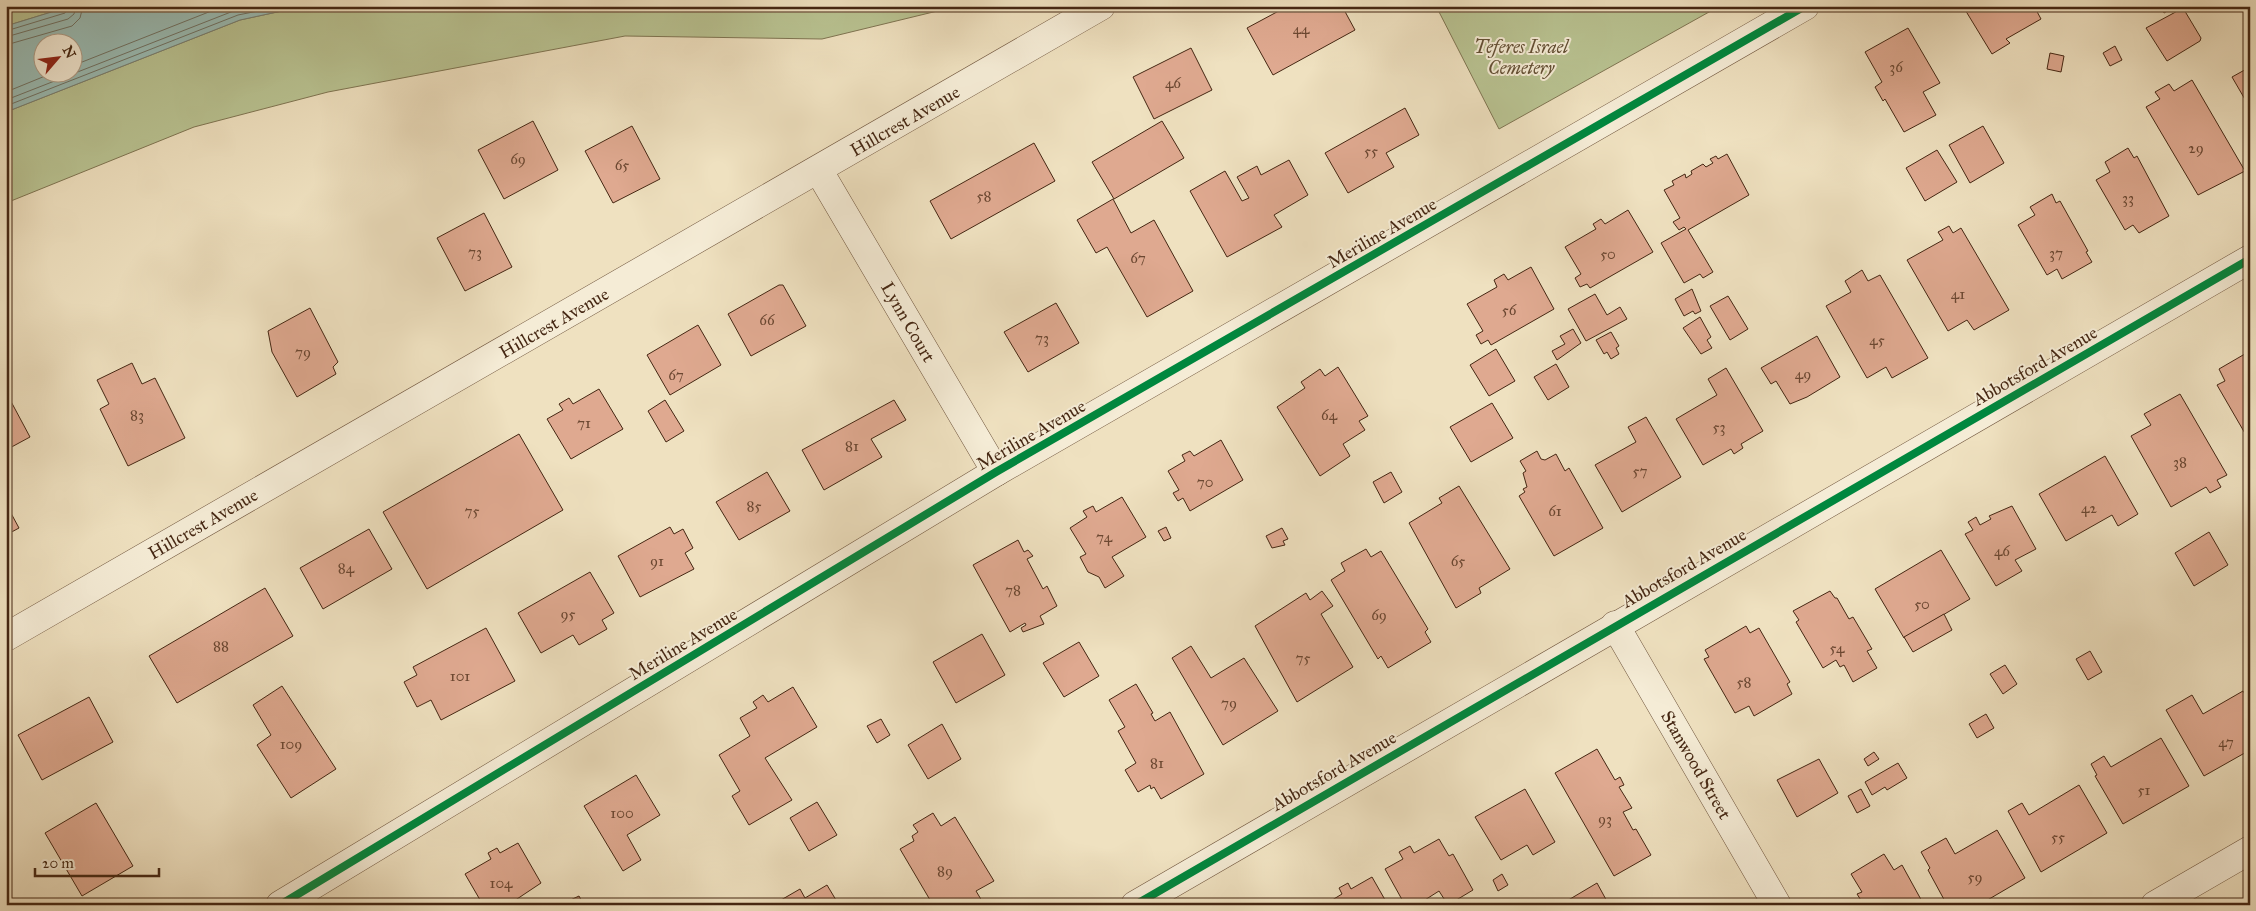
<svg xmlns="http://www.w3.org/2000/svg" width="2256" height="911" font-family="'IM FELL Great Primer',serif">
	<style>
		.green { fill: #b9c392; stroke: #7f7552 }
		.water { fill: #9abdb6; stroke: #788175; fill-rule: evenodd }
		.lines { fill: none; stroke-linecap: round; stroke-linejoin: round }
		.shore { stroke: #707264; stroke-width: 1 }
		.building { fill: #dfa990; stroke: #452713 }
		.minor-casing { stroke: #70563e; stroke-width: 29 }
		.minor { stroke: #f5ecd6; stroke-width: 28 }
		.cycleway-casing { stroke: #f5ecd6; stroke-width: 11 }
		.cycleway { stroke: #00873e; stroke-width: 8 }
		.labels { text-anchor: middle; dominant-baseline: central; stroke-width: 4; stroke-linejoin: round; paint-order: stroke }
		.number-label { font-size: 15px; fill: #6c4832 }
		.park-label { font-size: 18px; font-style: italic; fill: #624e33; stroke: #f5ecd6 }
		.street-label { font-size: 18px; fill: #452713; stroke: #f5ecd6 }
	</style>
	<rect width="100%" height="100%" fill="#efe1c0"/>
	<filter id="stains"><feTurbulence type="fractalNoise" baseFrequency=".004" numOctaves="4"/><feColorMatrix values="0 0 0 0 .2 0 0 0 0 .09 0 0 0 0 .02 0 0 0 .5 -.17"/></filter>
	<radialGradient id="worn" r=".72"><stop offset=".6" stop-color="#630" stop-opacity="0"/><stop offset="1" stop-color="#630" stop-opacity=".3"/></radialGradient>
	<g class="green">
		<path d="M6,6h65l-65,20z"/>
		<path d="M305,6h653l-136,33 -197,-3 -297,56 -134,35 -188,76v-91l234,-92z"/>
		<path d="M1436,6h281l1,1 -219,122z"/>
	</g>
	<path class="water" d="M71,6h234l-65,14 -234,92v-86zM42,42h30v30h-30z"/>
	<g class="lines">
		<g class="shore">
			<path d="M6,31l59,-18 4,-7"/>
			<path d="M6,37l62,-18 6,-5 2,-8"/>
			<path d="M6,45l66,-19 8,-8 3,-12"/>
			<path d="M72,66l152,-60"/>
			<path d="M6,92l49,-20"/>
			<path d="M6,100l230,-90 15,-4"/>
			<path d="M6,106l232,-91 45,-9"/>
		</g>
	</g>
	<g class="building">
		<path d="M1288,6h54l13,24 -82,45 -26,-47z"/>
		<path d="M1967,6h67l7,13 -35,20 4,4 -18,11 -28,-46z"/>
		<path d="M2160,6h16l-12,7z"/>
		<path d="M2183,8l18,30 -1,3 -33,20 -21,-33z"/>
		<path d="M1908,28l32,55 -17,9 13,23 -32,17 -19,-33 -2,2 -8,-14 7,-5 -17,-30z"/>
		<path d="M2115,46l7,14 -12,6 -7,-13z"/>
		<path d="M1191,48l21,42 -58,29 -21,-42z"/>
		<path d="M2050,53l14,3 -3,16 -14,-3z"/>
		<path d="M2250,67v41l-18,-31z"/>
		<path d="M2192,80l53,91 -47,24 -52,-88 14,-8 -5,-7 14,-8 5,7z"/>
		<path d="M1405,108l14,27 -33,18 8,14 -46,26 -23,-40z"/>
		<path d="M533,121l25,49 -54,29 -26,-49z"/>
		<path d="M1162,121l22,37 -70,41 -22,-37z"/>
		<path d="M632,126l28,53 -47,24 -28,-52z"/>
		<path d="M1983,126l21,37 -34,20 -21,-38z"/>
		<path d="M1034,143l21,38 -104,58 -21,-38z"/>
		<path d="M2128,148l6,10 3,-2 32,60 -30,17 -6,-8 -8,5 -29,-50 14,-8 -5,-10z"/>
		<path d="M1937,150l20,32 -32,19 -19,-33z"/>
		<path d="M1727,154l22,41 -61,35 25,42 -10,6 -3,-4 -16,9 -23,-40 25,-14 -2,-2 -5,3 -6,-8 7,-4 -16,-28 10,-5 -2,-4 13,-7 1,4 6,-4 -1,-3 12,-7 3,3 7,-4 -3,-4 6,-3 2,3z"/>
		<path d="M1289,160l19,35 -34,20 8,12 -55,30 -37,-66 35,-20 17,30 7,-3 -12,-21 20,-11 4,9z"/>
		<path d="M2052,194l4,9 4,-2 28,50 -2,1 6,10 -30,17 -5,-10 -10,6 -29,-50 17,-10 -5,-8z"/>
		<path d="M1113,199l18,34 23,-13 39,71 -46,26 -40,-70 -11,6 -19,-33z"/>
		<path d="M1628,210l25,42 -63,36 -3,-4 -7,3 -5,-9 6,-4 -16,-27 31,-18 -3,-5 8,-5 4,5z"/>
		<path d="M484,213l28,54 -47,24 -28,-53z"/>
		<path d="M1949,226l4,7 8,-5 48,82 -35,20 -7,-10 -19,11 -41,-71 36,-20 -5,-8z"/>
		<path d="M1531,267l23,42 -63,36 -3,-5 -7,4 -5,-9 7,-4 -16,-27 30,-17 -3,-7 10,-6 4,6z"/>
		<path d="M1862,270l6,11 12,-6 48,83 -36,20 -6,-11 -19,11 -41,-72 25,-14 -6,-11z"/>
		<path d="M779,285h4l23,41 -55,30 -23,-42z"/>
		<path d="M1692,289l9,22 -6,3 -2,-3 -9,5 -9,-17z"/>
		<path d="M1595,294l12,21 13,-8 7,12 -41,22 -18,-32z"/>
		<path d="M1728,296l20,33 -18,11 -20,-34z"/>
		<path d="M1056,303l23,40 -51,29 -24,-40z"/>
		<path d="M310,308l28,54 -5,5 3,7 -39,23 -25,-45 -4,-21z"/>
		<path d="M1700,317l11,20 -4,3 5,8 -11,6 -18,-26z"/>
		<path d="M698,325l23,40 -51,30 -23,-40z"/>
		<path d="M1573,329l8,14 -24,17 -5,-9 13,-7 -5,-8z"/>
		<path d="M1611,332l8,14 -3,2 3,6 -8,5 -4,-7 -3,2 -8,-14z"/>
		<path d="M1817,336l23,41 -33,20 -17,7 -14,-23 -5,3 -10,-16z"/>
		<path d="M1496,349l19,32 -26,15 -19,-31z"/>
		<path d="M2250,351v91l-33,-57 8,-4 -6,-12z"/>
		<path d="M132,363l10,21 13,-6 30,60 -57,28 -28,-57 9,-5 -12,-24z"/>
		<path d="M1556,364l13,23 -21,13 -14,-23z"/>
		<path d="M1338,367l30,49 -9,5 6,9 -22,14 7,12 -30,20 -43,-69 28,-19 -4,-6 19,-13 5,7z"/>
		<path d="M1726,368l37,63 -22,13 2,4 -9,6 -3,-5 -28,16 -27,-46 41,-24 -9,-16z"/>
		<path d="M599,389l24,40 -52,30 -24,-40 16,-9 -4,-6 10,-6 4,6z"/>
		<path d="M7,394l23,43 -24,13v-56z"/>
		<path d="M2180,394l47,81 -10,5 4,7 -11,6 -4,-6 -35,20 -40,-71 20,-11 -7,-11z"/>
		<path d="M665,400l19,31 -18,11 -18,-31z"/>
		<path d="M894,400l12,20 -35,19 11,18 -58,33 -22,-40z"/>
		<path d="M1492,403l21,35 -42,24 -21,-35z"/>
		<path d="M1646,417l35,60 -59,35 -27,-47 41,-23 -8,-15z"/>
		<path d="M519,434l44,76 -136,79 -44,-77z"/>
		<path d="M1221,440l22,40 -53,31 -7,-13 -5,3 -5,-8 6,-3 -11,-19 17,-10 -3,-6 8,-4 4,5z"/>
		<path d="M1537,451l4,8 4,1 11,-6 9,17 4,-3 34,60 -49,28 -35,-60 6,-4 -2,-3 4,-2 -4,-14 3,-2 -6,-10z"/>
		<path d="M2105,456l33,58 -20,12 -6,-11 -46,26 -27,-47z"/>
		<path d="M767,472l23,39 -51,29 -23,-38z"/>
		<path d="M1391,472l11,20 -18,11 -11,-21z"/>
		<path d="M1459,486l51,83 -31,19 2,5 -25,15 -47,-85 33,-20 -3,-5z"/>
		<path d="M1122,497l24,40 -34,20 12,19 -19,12 -6,-11 -11,-5 -8,-15 6,-3 -16,-26 17,-11 -4,-6 10,-5 3,6z"/>
		<path d="M6,504l13,24 -13,7z"/>
		<path d="M2012,506l24,43 -21,11 7,11 -26,15 -31,-52 8,-4 -5,-8 8,-5 4,8 11,-6 -2,-3z"/>
		<path d="M670,527l4,7 9,-5 10,19 -8,5 9,16 -54,28 -22,-41z"/>
		<path d="M1166,527l5,11 -7,3 -6,-10z"/>
		<path d="M1282,528l6,11 -5,2 2,4 -13,3 -6,-12z"/>
		<path d="M369,529l23,40 -69,40 -23,-41z"/>
		<path d="M2209,532l19,33 -34,21 -19,-33z"/>
		<path d="M1018,540l6,12 4,-2 5,6 -6,3 16,30 4,-3 10,20 -17,10 4,8 -21,8 -2,-4 5,-3 -1,-2 -15,9 -37,-67z"/>
		<path d="M1366,549l5,8 10,-6 47,78 -3,3 6,10 -43,26 -7,-12 -3,3 -47,-79 14,-9 -4,-8z"/>
		<path d="M1941,550l29,49 -66,39 -29,-49z"/>
		<path d="M590,572l24,41 -12,7 5,9 -28,16 -6,-10 -32,18 -23,-40z"/>
		<path d="M265,588l28,48 -116,67 -28,-47z"/>
		<path d="M1322,591l11,15 -12,8 32,53 -56,35 -42,-76 51,-33 4,7z"/>
		<path d="M1830,591l5,7h2l12,21 4,-2 19,32 -5,2 10,17 -24,14 -9,-17 -4,2 -4,-7 -13,8 -27,-46 3,-2 -6,-9z"/>
		<path d="M1944,614l8,16 -39,22 -9,-15z"/>
		<path d="M1746,626l4,7 9,-5 31,54 -3,2 5,10 -38,22 -5,-10 -14,7 -31,-54 5,-2 -4,-7z"/>
		<path d="M486,628l29,53 -74,39 -10,-20 -14,7 -13,-25 13,-7 -4,-8z"/>
		<path d="M982,634l23,41 -49,28 -23,-41z"/>
		<path d="M1079,642l20,34 -35,21 -21,-34z"/>
		<path d="M1191,646l20,32 33,-20 34,53 -55,34 -51,-87z"/>
		<path d="M2090,651l12,21 -14,8 -12,-21z"/>
		<path d="M2005,665l12,19 -14,10 -13,-20z"/>
		<path d="M1136,684l17,29 -2,1 4,7 15,-9 34,62 -43,25 -7,-12 -3,2 -1,-4 -12,7 -13,-22 11,-7 -18,-32 7,-4 -16,-27z"/>
		<path d="M282,686l54,83 -45,29 -34,-53 14,-10 -18,-30z"/>
		<path d="M793,687l24,40 -52,31 27,42 -43,25 -17,-29 8,-5 -21,-36 31,-19 -10,-18 17,-10 -4,-6 10,-7 5,7z"/>
		<path d="M2243,691l7,12v47l-46,26 -38,-66 26,-15 11,19z"/>
		<path d="M89,697l24,45 -71,38 -24,-45z"/>
		<path d="M1986,714l8,14 -17,10 -8,-14z"/>
		<path d="M881,719l9,16 -13,8 -10,-17z"/>
		<path d="M942,724l19,35 -33,20 -20,-34z"/>
		<path d="M2161,738l28,48 -66,38 -28,-48 2,-1 -6,-11 13,-8 7,11z"/>
		<path d="M1597,749l18,31 5,-3 4,8 -5,2 13,21 -9,4 10,18 3,-1 15,26 -37,21 -59,-103z"/>
		<path d="M1874,752l5,7 -11,7 -4,-7z"/>
		<path d="M1819,759l19,34 -41,24 -20,-37z"/>
		<path d="M1898,763l9,15 -20,12 -2,-3 -13,8 -7,-13z"/>
		<path d="M636,775l24,40 -33,20 14,25 -18,11 -39,-65z"/>
		<path d="M2079,785l28,48 -66,39 -33,-61 14,-8 7,12z"/>
		<path d="M1525,789l30,53 -22,13 -6,-10 -26,15 -26,-43z"/>
		<path d="M1861,789l9,17 -13,7 -9,-17z"/>
		<path d="M817,802l20,33 -28,16 -19,-33z"/>
		<path d="M96,803l37,63 -51,30 -37,-63z"/>
		<path d="M933,813l8,13 14,-9 39,64 -18,10 6,10 -6,4h-43l-33,-56 14,-8 -2,-5 6,-4 -5,-7z"/>
		<path d="M1997,830l28,48 -46,27h-32l-19,-35 2,-2 -9,-16 25,-14 9,16z"/>
		<path d="M1439,839l10,17 4,-2 20,36 -25,15 -9,-14 -22,14h-12l-20,-36 18,-10 -4,-7 11,-6 4,7z"/>
		<path d="M518,843l23,40 -33,22h-25l-18,-31 26,-15 -3,-6 9,-5 3,5z"/>
		<path d="M1884,854l10,16 8,-5 22,40h-60l-7,-11 5,-2 -11,-18z"/>
		<path d="M1502,874l6,11 -10,6 -5,-11z"/>
		<path d="M1372,877l16,28h-64l18,-11 -3,-6 9,-5 3,6z"/>
		<path d="M1597,883l12,22h-42l-2,-3z"/>
		<path d="M827,885l12,20h-55l-3,-5 19,-11 5,9z"/>
		<path d="M579,896l5,9h-21l-1,-1z"/>
	</g>
	<g class="lines">
		<g class="minor-casing">
			<g id="minor">
				<path d="M819,171l177,301"/>
				<path d="M1615,625l162,280"/>
				<path d="M6,637l1095,-631"/>
				<path d="M280,905l716,-433 809,-466"/>
				<path d="M1135,905l1115,-646"/>
				<path d="M2155,905l95,-55"/>
			</g>
		</g>
		<use href="#minor" class="minor"/>
		<g class="cycleway-casing">
			<g id="cycleway">
				<path d="M280,905l716,-433 809,-466"/>
				<path d="M1135,905l1115,-646"/>
			</g>
		</g>
		<use href="#cycleway" class="cycleway"/>
	</g>
	<g class="labels">
		<g class="number-label">
			<text x="1301" y="29">44</text>
			<text x="1896" y="67">36</text>
			<text x="1173" y="83">46</text>
			<text x="2196" y="148">29</text>
			<text x="1371" y="151">55</text>
			<text x="518" y="159">69</text>
			<text x="622" y="165">65</text>
			<text x="984" y="196">58</text>
			<text x="2128" y="198">33</text>
			<text x="475" y="252">73</text>
			<text x="2056" y="253">37</text>
			<text x="1608" y="254">50</text>
			<text x="1138" y="258">67</text>
			<text x="1958" y="294">41</text>
			<text x="1509" y="310">56</text>
			<text x="767" y="320">66</text>
			<text x="1042" y="338">73</text>
			<text x="1877" y="340">45</text>
			<text x="303" y="352">79</text>
			<text x="1803" y="374">49</text>
			<text x="676" y="375">67</text>
			<text x="137" y="415">83</text>
			<text x="1329" y="415">64</text>
			<text x="584" y="423">71</text>
			<text x="1719" y="427">53</text>
			<text x="852" y="446">81</text>
			<text x="2180" y="462">38</text>
			<text x="1640" y="471">57</text>
			<text x="1205" y="482">70</text>
			<text x="754" y="506">85</text>
			<text x="2089" y="508">42</text>
			<text x="472" y="511">75</text>
			<text x="1555" y="511">61</text>
			<text x="1104" y="537">74</text>
			<text x="2002" y="551">46</text>
			<text x="657" y="561">91</text>
			<text x="1458" y="561">65</text>
			<text x="346" y="568">84</text>
			<text x="1013" y="590">78</text>
			<text x="1922" y="604">50</text>
			<text x="568" y="614">95</text>
			<text x="1379" y="615">69</text>
			<text x="221" y="646">88</text>
			<text x="1837" y="648">54</text>
			<text x="1303" y="658">75</text>
			<text x="460" y="676">101</text>
			<text x="1744" y="682">58</text>
			<text x="1229" y="703">79</text>
			<text x="2226" y="742">47</text>
			<text x="291" y="744">109</text>
			<text x="1157" y="763">81</text>
			<text x="2144" y="790">51</text>
			<text x="622" y="813">100</text>
			<text x="1605" y="819">93</text>
			<text x="2058" y="837">55</text>
			<text x="945" y="871">89</text>
			<text x="1975" y="877">59</text>
			<text x="501" y="883">104</text>
		</g>
		<g class="park-label">
			<text x="1521" y="47">Teferes Israel<tspan x="1521" dy="21">Cemetery</tspan></text>
		</g>
		<g class="street-label">
			<text transform="translate(905 121) rotate(-30)">Hillcrest Avenue</text>
			<text transform="translate(1382 233) rotate(-30)">Meriline Avenue</text>
			<text transform="translate(908 322) rotate(60)">Lynn Court</text>
			<text transform="translate(554 323) rotate(-30)">Hillcrest Avenue</text>
			<text transform="translate(2035 366) rotate(-30)">Abbotsford Avenue</text>
			<text transform="translate(1031 435) rotate(-30)">Meriline Avenue</text>
			<text transform="translate(203 524) rotate(-30)">Hillcrest Avenue</text>
			<text transform="translate(1684 568) rotate(-30)">Abbotsford Avenue</text>
			<text transform="translate(683 644) rotate(-31)">Meriline Avenue</text>
			<text transform="translate(1696 765) rotate(60)">Stanwood Street</text>
			<text transform="translate(1334 771) rotate(-30)">Abbotsford Avenue</text>
		</g>
	</g>
	<rect width="2256" height="911" fill="none" stroke="#efe1c0" stroke-width="25"/>
	<rect x="8" y="8" width="2241" height="896" fill="none" stroke="#452713" stroke-width="2.5"/>
	<rect x="12" y="12" width="2231" height="886" fill="none" stroke="#452713"/>
	<g transform="translate(58 58) rotate(62)"><circle r="24" fill="#f5ecd6" stroke="#af9d88"/>
	<path d="M0-4L9 19L0 12L-9 19Z" fill="#8f2418"/>
	<text y="-8" font-size="14" font-weight="bold" text-anchor="middle" fill="#452713">N</text>
	</g>
	<path d="M35 868v8h124v-8" fill="none" stroke="#452713" stroke-width="2.5"/>
	<text x="42" y="868" font-size="15" fill="#452713" stroke="#f5ecd6" stroke-width="4" paint-order="stroke">20 m</text>
	<rect width="100%" height="100%" filter="url(#stains)"/>
	<rect width="100%" height="100%" fill="url(#worn)"/>
</svg>
